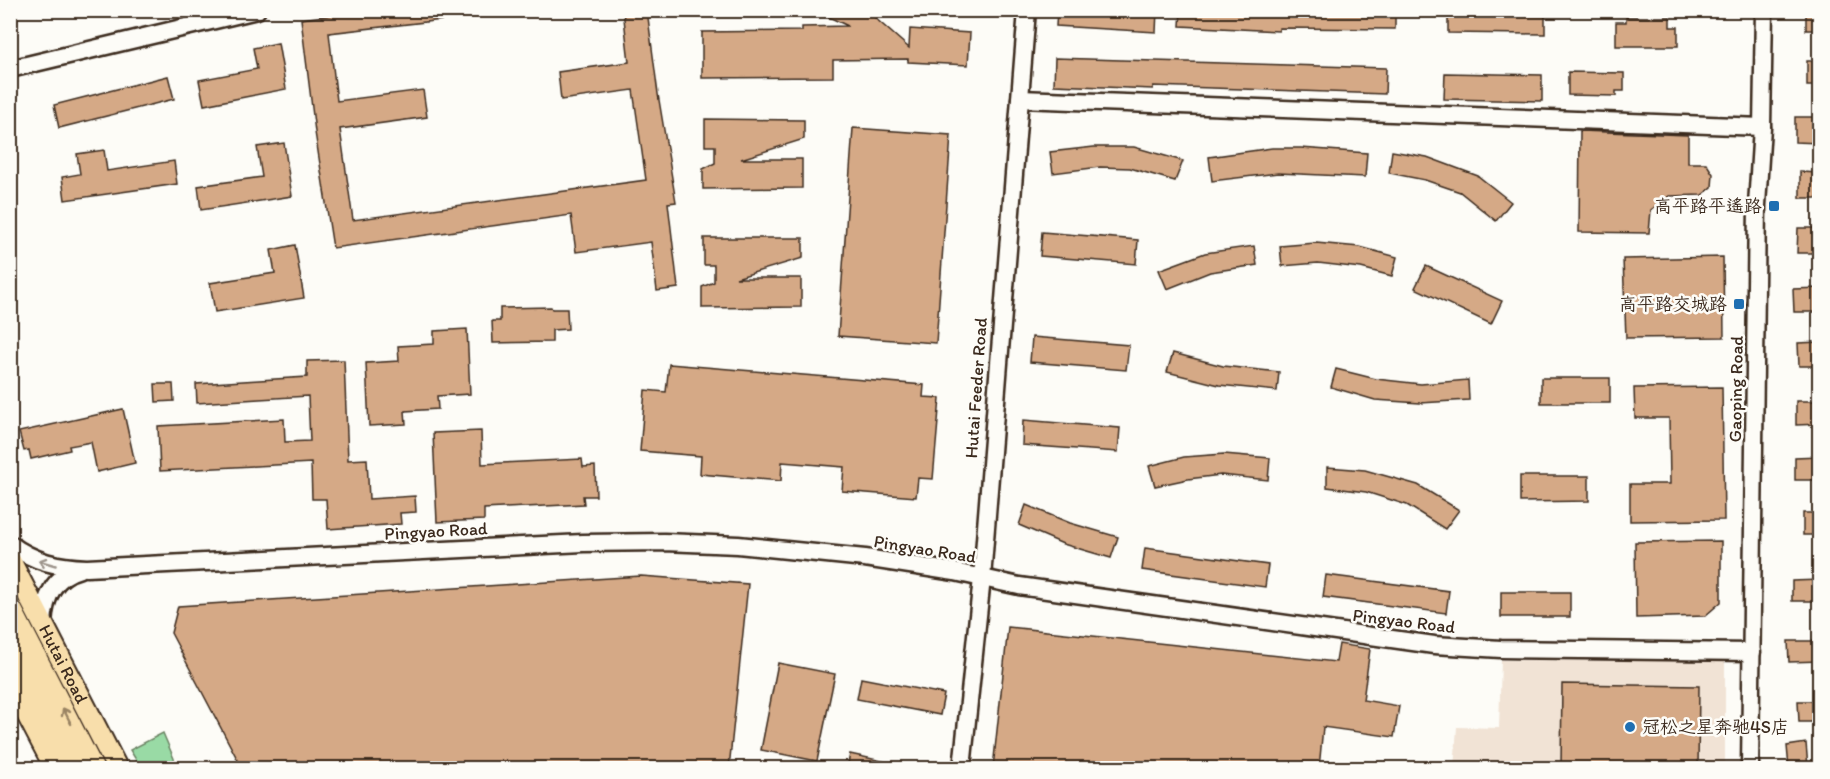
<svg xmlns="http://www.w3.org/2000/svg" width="1830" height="779" font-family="Itim,'LXGW WenKai TC',sans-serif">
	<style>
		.built { fill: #f1e3d5 }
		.green { fill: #99daa5; stroke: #6a8262; stroke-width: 1.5 }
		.building { fill: #d5a986; stroke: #3b2a1e; stroke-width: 1.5 }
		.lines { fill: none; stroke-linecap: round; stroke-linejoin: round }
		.minor-casing { stroke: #3b2a1e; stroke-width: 21 }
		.major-casing { stroke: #3b2a1e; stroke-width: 24 }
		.minor { stroke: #fdfcf7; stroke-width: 16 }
		.major { stroke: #f8deab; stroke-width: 20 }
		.oneway { stroke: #9c938a }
		.oneway2 { stroke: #9a8464 }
		.poi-dot { fill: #1f6fb2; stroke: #fdfcf7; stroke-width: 2 }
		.labels { text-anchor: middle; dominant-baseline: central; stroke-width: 5; stroke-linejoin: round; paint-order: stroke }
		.poi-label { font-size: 18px; fill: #3b2a1e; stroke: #fdfcf7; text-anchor: end }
		.street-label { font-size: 18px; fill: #3b2a1e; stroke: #fdfcf7 }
	</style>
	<rect width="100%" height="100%" fill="#fdfcf7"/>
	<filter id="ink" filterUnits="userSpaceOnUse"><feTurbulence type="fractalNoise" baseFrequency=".0167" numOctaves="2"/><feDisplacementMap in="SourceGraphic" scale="12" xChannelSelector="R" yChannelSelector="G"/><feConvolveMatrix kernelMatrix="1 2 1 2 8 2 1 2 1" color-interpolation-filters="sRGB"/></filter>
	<g filter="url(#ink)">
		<path class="built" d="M1501,660l224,1v107h-271l3,-41 42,1z"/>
		<path class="green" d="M163,733l15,35h-37l-11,-18z"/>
		<g class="building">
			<path d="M373,10h87v8l-131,15 8,68 86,-11 4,27 -87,12 13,91 293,-40 -13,-90 -72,10 -3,-28 71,-10 -6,-52h24l11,84 18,108 -8,1 10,85 -21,3 -6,-49 -75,10 -5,-37 -238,33 -18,-116 -14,-113z"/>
			<path d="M814,10h52l43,38 1,-19 60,4 -2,32 -60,-3v-3l-75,1v17l-131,1v-46l100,-1v-4l46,-1z"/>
			<path d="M1057,10h100l-1,22 -100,-6z"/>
			<path d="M1181,10h214v19l-116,-1v3l-99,-5z"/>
			<rect x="1806" y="10" width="14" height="20"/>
			<path d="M1448,12l97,1v21l-97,-1z"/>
			<path d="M1626,17h44v10h8v19h-62v-24h10z"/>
			<path d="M278,43l8,46 -82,16 -5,-25 58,-11 -4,-21z"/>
			<path d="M1055,58l331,10 -1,26 -232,-8v3l-99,-4z"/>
			<rect x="1807" y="61" width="13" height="25"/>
			<path d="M1568,72l56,1v18h-8v5l-48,-1z"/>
			<path d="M1445,73l97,2v26l-98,-2z"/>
			<path d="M168,76l6,23 -115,29 -5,-23z"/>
			<path d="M1795,117h25v26l-25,-1z"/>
			<path d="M705,119l99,1v19l-63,20h61v29l-99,1v-20l12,-6v-17h-10z"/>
			<path d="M853,128l98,7 -15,208 -98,-7z"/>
			<path d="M1580,131l108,4v28h18l7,11 -1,13 -10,8 -33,1 -18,14 -2,23 -70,-1z"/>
			<path d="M284,143l8,53 -91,14 -3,-24 64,-9 -5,-30z"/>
			<path d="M1094,147h40l49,14 -8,20 -45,-13 -30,-1 -47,6 -3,-21z"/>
			<path d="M1272,148h29l66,5 -2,24 -87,-4 -66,8 -3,-24z"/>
			<path d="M104,150l3,21 67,-10 3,23 -112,16 -3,-23 18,-3 -3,-20z"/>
			<path d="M1392,151l35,6 51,19 33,26 -15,19 -36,-29 -35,-12 -36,-7z"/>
			<path d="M1800,172l20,1v25h-20z"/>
			<path d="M1798,228h22v25h-23z"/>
			<path d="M1042,232l96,8 -2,24 -96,-8z"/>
			<path d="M704,238h99v20l-67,20h65v29l-99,1v-21l12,-5v-17h-10z"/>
			<path d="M1316,243l44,4 37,10 -5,19 -31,-8 -43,-5 -36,3 -2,-20z"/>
			<path d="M295,245l9,53 -89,14 -5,-29 65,-10 -4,-23z"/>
			<path d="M1254,246l3,19 -47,7 -43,17 -8,-19 46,-17z"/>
			<path d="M1723,257l1,80 -98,1 -3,-79z"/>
			<path d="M1426,266l76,35 -11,23 -76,-36z"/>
			<path d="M1820,288v24h-26l-1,-23z"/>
			<path d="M551,307l1,2h15l1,20 -16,1v12l-59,1 -1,-22h8v-13z"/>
			<path d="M467,329l3,65 -33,2 1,13 -33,2 1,13 -37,2 -3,-63 33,-2 -1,-15 36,-2v-13z"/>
			<path d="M1032,337l97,8 -3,25 -96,-8z"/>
			<path d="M1820,342v24h-21l-1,-23z"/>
			<path d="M1173,353l50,13 56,6 -2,19 -58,-6 -52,-13z"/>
			<path d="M344,360l4,100 19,-1 2,40 46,-3 1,16 -16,1 1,11 -73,5 -2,-30h-14l-1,-36 -151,8 -2,-45 126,-7 1,23 25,-1 -2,-45 -111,7 -1,-19 111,-7v-16z"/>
			<path d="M669,364l255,21 -1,12 17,1 -7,81 -15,-1 -2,19 -74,-6 2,-24 -62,-5 -1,19 -81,-7 1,-18 -61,-5 5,-61 21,2z"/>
			<path d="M1336,369l40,10 45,5 47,-4 1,20 -49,3 -45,-3 -44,-13z"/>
			<rect x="1541" y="378" width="69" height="25"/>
			<path d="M155,384h18l1,17 -18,1z"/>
			<path d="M1722,387l2,133 -94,1v-37h40l-1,-66h-34l-1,-30z"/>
			<path d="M1796,401h24v23l-24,1z"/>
			<path d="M123,409l12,54 -38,9 -6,-30 -22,4 1,4 -39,9 -2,-9 -5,1 -5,-19z"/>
			<path d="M1023,420l97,8 -2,24 -96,-7z"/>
			<path d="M481,431l1,33 100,-5 1,8 12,-1 1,30h-13l1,8 -100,5v11l-47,2 -4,-89z"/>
			<path d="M1224,454l46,4 -2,22 -47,-5 -33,4 -33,7 -6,-20 35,-9z"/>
			<path d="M1820,456v24h-25v-23z"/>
			<path d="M1327,467l38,3 53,15 41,25 -14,19 -38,-24 -41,-13 -39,-5z"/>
			<path d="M1520,476h69v25l-69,1z"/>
			<path d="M1026,505l44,18 48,14 -7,21 -48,-14 -44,-19z"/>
			<rect x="1803" y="513" width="17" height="22"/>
			<path d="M1721,541v61l-16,14 -69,2 -1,-76z"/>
			<path d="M1145,548l123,17 -3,22 -123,-17z"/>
			<path d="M1326,575l123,16 -3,22 -123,-16z"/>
			<path d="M641,576l107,8 -19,184h-487l-71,-135 7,-27z"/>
			<path d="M1820,580v21h-28v-20z"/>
			<rect x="1501" y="592" width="69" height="25"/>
			<path d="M1008,627l328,35 3,-18 31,5 -7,51 36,6 -5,31 -71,-10 -4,41h-326z"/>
			<path d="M1788,641h32v20l-31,1z"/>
			<path d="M778,663l57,11 -18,87 -56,-11z"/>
			<path d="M861,678l83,16 -4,21 -83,-16z"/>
			<path d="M1562,684l137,2 -1,82h-137z"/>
			<path d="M1798,701h22v21h-21z"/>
			<path d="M1806,743l2,25h-19l-2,-22z"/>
			<path d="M850,754l46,10v4h-49z"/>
		</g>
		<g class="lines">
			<g class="minor-casing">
				<g id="minor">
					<path d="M10,69l247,-59"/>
					<path d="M1020,99l742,28"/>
					<path d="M10,544c24,18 48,23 77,24l496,-25 81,-1 74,3 127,13 90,14 64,14 415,59 67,4 251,3"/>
					<path d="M43,624c1,-25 10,-48 37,-55"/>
					<path d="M962,768l20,-190 45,-568"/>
					<path d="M1750,768l7,-563 5,-78 2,-117"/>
				</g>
			</g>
			<g class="major-casing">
				<g id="major">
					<path id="s1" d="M10,560l107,208"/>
					<path d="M10,606l83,162"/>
					<path d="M10,644l64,124"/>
					<path d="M10,682l45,86"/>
				</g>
			</g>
			<use href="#minor" class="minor"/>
			<use href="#major" class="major"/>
		</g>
		<defs><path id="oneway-shaft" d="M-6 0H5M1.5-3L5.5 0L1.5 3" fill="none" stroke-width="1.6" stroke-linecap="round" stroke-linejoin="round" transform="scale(1.5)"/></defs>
		<use class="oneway" href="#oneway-shaft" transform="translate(47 563) rotate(-164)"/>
		<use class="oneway2" href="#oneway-shaft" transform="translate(67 716) rotate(-117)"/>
	</g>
	<g class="poi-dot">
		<rect x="1768" y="200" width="12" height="12" rx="3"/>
		<rect x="1733" y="298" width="12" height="12" rx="3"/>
		<circle cx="1630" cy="727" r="6"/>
	</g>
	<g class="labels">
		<g class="poi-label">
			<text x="1762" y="206">高平路平遥路</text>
			<text x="1727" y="304">高平路交城路</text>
			<text x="1642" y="727" text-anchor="start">冠松之星奔驰4S店</text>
		</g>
		<g class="street-label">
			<text transform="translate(976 388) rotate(-86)">Hutai Feeder Road</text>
			<text transform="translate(1736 389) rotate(-89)">Gaoping Road</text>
			<text transform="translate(436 531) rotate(-3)">Pingyao Road</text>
			<text transform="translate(925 549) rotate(9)">Pingyao Road</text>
			<text transform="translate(1404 621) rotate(7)">Pingyao Road</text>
			<text stroke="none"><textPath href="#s1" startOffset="117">Hutai Road</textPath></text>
		</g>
	</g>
	<rect width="1830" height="779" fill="none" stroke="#fdfcf7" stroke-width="36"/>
	<rect x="18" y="18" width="1794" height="743" fill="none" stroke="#3b2a1e" stroke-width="2" filter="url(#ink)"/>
</svg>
